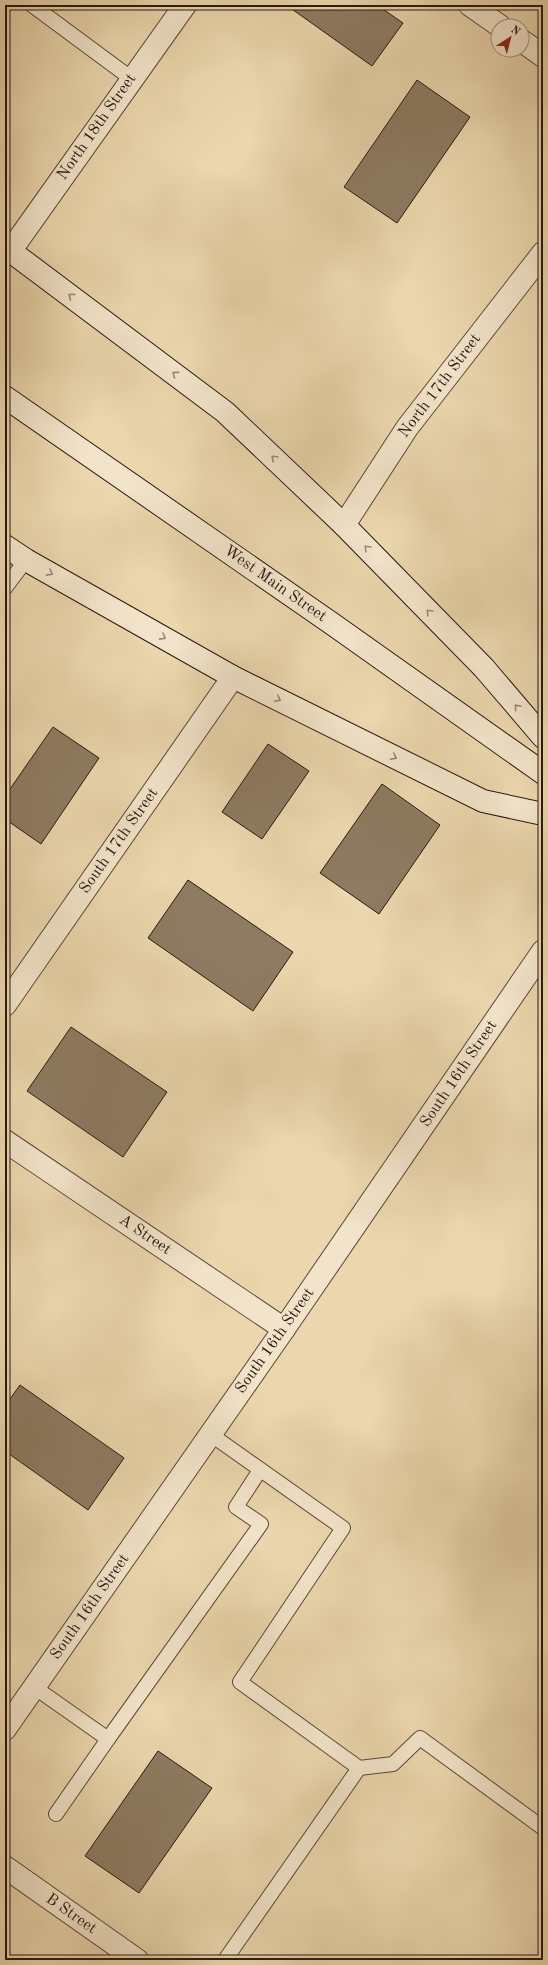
<svg xmlns="http://www.w3.org/2000/svg" width="548" height="1965" font-family="'Old Standard TT',serif">
	<style>
		.building { fill: #8d7b62; stroke: #281810 }
		.lines { fill: none; stroke-linecap: round; stroke-linejoin: round }
		.service-casing { stroke: #594837; stroke-width: 16 }
		.minor-casing { stroke: #594837; stroke-width: 24 }
		.secondary-casing { stroke: #281810; stroke-width: 24 }
		.service { stroke: #f2e4ca; stroke-width: 14 }
		.minor { stroke: #f2e4ca; stroke-width: 22 }
		.secondary { stroke: #f2e4ca; stroke-width: 22 }
		.oneway { stroke: #978876 }
		.labels { text-anchor: middle; dominant-baseline: central; stroke-width: 3; stroke-linejoin: round; paint-order: stroke }
		.street-label { font-size: 16px; fill: #281810; stroke: #f2e4ca }
	</style>
	<rect width="100%" height="100%" fill="#ebd6ad"/>
	<filter id="stains"><feTurbulence type="fractalNoise" baseFrequency=".005" numOctaves="4"/><feColorMatrix values="0 0 0 0 .2 0 0 0 0 .09 0 0 0 0 .02 0 0 0 .5 -.17"/></filter>
	<radialGradient id="worn" r=".72"><stop offset=".6" stop-color="#630" stop-opacity="0"/><stop offset="1" stop-color="#630" stop-opacity=".3"/></radialGradient>
	<g class="building">
		<path d="M290,5h87l26,18 -31,43 -83,-59z"/>
		<path d="M417,80l53,37 -73,106 -53,-36z"/>
		<path d="M53,727l46,31 -58,86 -36,-25v-33l5,3z"/>
		<path d="M268,744l41,27 -47,68 -40,-27z"/>
		<path d="M382,784l58,41 -61,89 -59,-41z"/>
		<path d="M188,880l105,72 -40,59 -105,-73z"/>
		<path d="M71,1027l96,65 -44,65 -96,-66z"/>
		<path d="M20,1385l104,73 -36,52 -83,-59v-45z"/>
		<path d="M158,1751l54,37 -73,105 -54,-37z"/>
	</g>
	<g class="lines">
		<g class="service-casing">
			<g id="service">
				<path d="M32,5l100,74"/>
				<path d="M5,588l21,-28"/>
				<path d="M210,1434l133,94 -103,154 119,86 -134,192"/>
				<path d="M34,1687l74,52 153,-215 -25,-17 24,-37"/>
				<path d="M359,1768l34,-4 27,-26 123,90"/>
				<path d="M56,1814l52,-75"/>
			</g>
		</g>
		<g class="minor-casing">
			<g id="minor">
				<path d="M470,5l30,21"/>
				<path d="M522,41l21,15"/>
				<path d="M11,250l174,-245"/>
				<path d="M344,525l63,-97 136,-175"/>
				<path d="M5,1005l228,-328"/>
				<path d="M5,1141l279,188"/>
				<path d="M5,1729l279,-400 259,-378"/>
				<path d="M5,1867l132,93"/>
			</g>
		</g>
		<g class="secondary-casing">
			<g id="secondary">
				<path d="M5,247l220,165 119,113 140,143 59,69"/>
				<path d="M5,397l326,226 212,150"/>
				<path d="M5,546l21,14 207,117 250,124 60,13"/>
			</g>
		</g>
		<use href="#service" class="service"/>
		<use href="#minor" class="minor"/>
		<use href="#secondary" class="secondary"/>
	</g>
	<defs><path id="oneway-chevron" d="M-2-3.5L2.5 0L-2 3.5" fill="none" stroke-width="1.6" stroke-linecap="round" stroke-linejoin="round"/></defs>
	<g class="oneway">
		<use href="#oneway-chevron" transform="translate(71 296) rotate(-143)"/>
		<use href="#oneway-chevron" transform="translate(175 374) rotate(-143)"/>
		<use href="#oneway-chevron" transform="translate(274 458) rotate(-137)"/>
		<use href="#oneway-chevron" transform="translate(367 548) rotate(-134)"/>
		<use href="#oneway-chevron" transform="translate(50 573) rotate(29)"/>
		<use href="#oneway-chevron" transform="translate(429 612) rotate(-134)"/>
		<use href="#oneway-chevron" transform="translate(163 637) rotate(29)"/>
		<use href="#oneway-chevron" transform="translate(278 699) rotate(26)"/>
		<use href="#oneway-chevron" transform="translate(517 707) rotate(-131)"/>
		<use href="#oneway-chevron" transform="translate(394 757) rotate(26)"/>
	</g>
	<g class="labels">
		<g class="street-label">
			<text transform="translate(97 127) rotate(-55)">North 18th Street</text>
			<text transform="translate(440 386) rotate(-53)">North 17th Street</text>
			<text transform="translate(275 584) rotate(35)">West Main Street</text>
			<text transform="translate(119 841) rotate(-55)">South 17th Street</text>
			<text transform="translate(459 1074) rotate(-56)">South 16th Street</text>
			<text transform="translate(145 1235) rotate(34)">A Street</text>
			<text transform="translate(275 1341) rotate(-55)">South 16th Street</text>
			<text transform="translate(90 1607) rotate(-55)">South 16th Street</text>
			<text transform="translate(71 1914) rotate(35)">B Street</text>
		</g>
	</g>
	<rect width="548" height="1965" fill="none" stroke="#ebd6ad" stroke-width="20"/>
	<rect x="6" y="6" width="536" height="1953" fill="none" stroke="#281810" stroke-width="2"/>
	<rect x="10" y="10" width="528" height="1945" fill="none" stroke="#281810"/>
	<g transform="translate(510 38) rotate(36)"><circle r="19" fill="#f2e4ca" stroke="#a19280"/>
	<path d="M0-3L7 15L0 10L-7 15Z" fill="#8f2418"/>
	<text y="-6" font-size="11" font-weight="bold" text-anchor="middle" fill="#281810">N</text>
	</g>
	<rect width="100%" height="100%" filter="url(#stains)"/>
	<rect width="100%" height="100%" fill="url(#worn)"/>
</svg>
